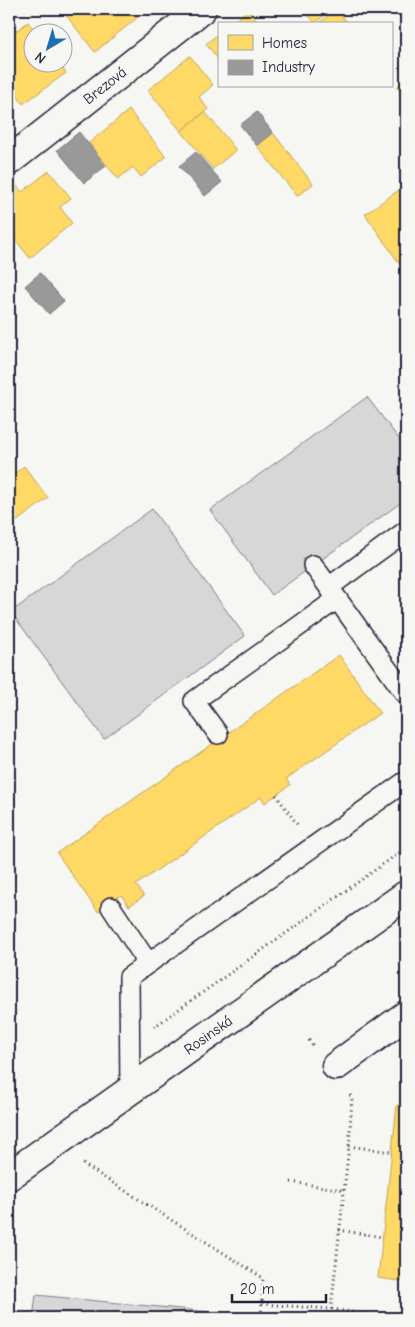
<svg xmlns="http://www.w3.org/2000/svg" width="415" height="1327" font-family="'Comic Neue',sans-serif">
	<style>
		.green { fill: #d7d7d7; stroke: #7c7c89 }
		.homes { fill: #ffd966; stroke: #bda259 }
		.industry { fill: #999; stroke: #75757d }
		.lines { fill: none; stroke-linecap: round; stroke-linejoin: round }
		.lane-casing { stroke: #22223b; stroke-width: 22 }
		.street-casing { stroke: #22223b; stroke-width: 31 }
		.secondary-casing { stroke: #22223b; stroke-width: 31 }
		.path { stroke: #22223b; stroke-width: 3; stroke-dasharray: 1 4; stroke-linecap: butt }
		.lane { stroke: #f6f6f2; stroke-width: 19 }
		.street { stroke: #f6f6f2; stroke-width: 28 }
		.secondary { stroke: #f6f6f2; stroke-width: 28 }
		.labels { text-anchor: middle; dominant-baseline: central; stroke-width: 5; stroke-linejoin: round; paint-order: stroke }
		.street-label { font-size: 15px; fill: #22223b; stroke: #f6f6f2 }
	</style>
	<rect width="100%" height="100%" fill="#f6f6f2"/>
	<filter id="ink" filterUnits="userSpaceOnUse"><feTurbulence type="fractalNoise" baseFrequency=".02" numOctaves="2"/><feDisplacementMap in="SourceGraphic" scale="10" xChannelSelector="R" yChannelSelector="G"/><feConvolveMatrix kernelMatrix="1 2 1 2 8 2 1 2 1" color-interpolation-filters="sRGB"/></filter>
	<g filter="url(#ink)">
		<g class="green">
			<path d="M367,397l39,51v51l-134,96 -62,-85z"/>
			<path d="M152,509l93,127 -141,103 -93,-127z"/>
			<path d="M36,1295l206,20v3h-209z"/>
		</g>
		<g class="homes">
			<path d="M61,9h70l7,8 -43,35z"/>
			<path d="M303,9h29l-17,14z"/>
			<path d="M336,9l13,15h-31z"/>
			<path d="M248,10l11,14h-28z"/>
			<path d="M28,22l8,10h-4v30h26l8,11 -43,31 -14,-19v-49z"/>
			<path d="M219,33v27l-13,-16z"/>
			<path d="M190,56l23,29 -14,12 9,12 -27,22 -33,-41z"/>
			<path d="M406,80v19l-9,-12z"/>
			<path d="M129,110l37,47 -25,20 -8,-10 -15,12 -29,-36z"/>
			<path d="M205,112l31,38 -23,19 -32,-38z"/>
			<path d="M273,133l40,51 -16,12 -40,-50z"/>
			<path d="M49,171l22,27 -11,9 12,16 -42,35 -21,-26v-29l2,-2 -2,-2v-8l7,-6 6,7z"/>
			<path d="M406,185v88l-41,-59z"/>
			<path d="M24,466l24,32 -32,24 -7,-9v-35z"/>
			<path d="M339,655l41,58 -94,66 4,6 -25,18 -4,-6 -125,88 8,11 -15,10 -8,-11 -23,17 -41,-59z"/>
			<path d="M397,1105l9,1v176l-28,-4z"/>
		</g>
		<g class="industry">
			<path d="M257,112l16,21 -16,13 -17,-21z"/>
			<path d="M79,132l27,34 -22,17 -27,-33z"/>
			<path d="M196,152l26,30 -17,14 -26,-30z"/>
			<path d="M40,273l24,28 -15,13 -24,-28z"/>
		</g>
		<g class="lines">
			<g class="lane-casing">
				<g id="lane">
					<path d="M313,565l93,130"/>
					<path d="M329,587l77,-56"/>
					<path d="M218,734l-24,-33 143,-102"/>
					<path d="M111,907l37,56"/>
					<path d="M130,1091l-1,-114 277,-196"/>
				</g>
			</g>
			<g class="street-casing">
				<g id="street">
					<path id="s1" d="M9,161l193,-152"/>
					<path d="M336,1066l70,-51"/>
				</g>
			</g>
			<g class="secondary-casing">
				<g id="secondary">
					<path id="s2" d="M9,1176l397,-281"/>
				</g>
			</g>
			<g class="path">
				<path d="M276,795l23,32"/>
				<path d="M154,1027l252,-179"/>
				<path d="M309,1040l5,7"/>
				<path d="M349,1146l43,6"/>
				<path d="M83,1164l180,114 -2,40"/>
				<path d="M291,1182l53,8"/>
				<path d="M339,1230l43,7"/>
				<path d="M262,1304l69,5 65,9"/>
				<path d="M326,1318l5,-9 18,-163 3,-48 -4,-6"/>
			</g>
			<use href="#lane" class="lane"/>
			<use href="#street" class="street"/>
			<use href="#secondary" class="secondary"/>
		</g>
	</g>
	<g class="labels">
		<g class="street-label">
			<text stroke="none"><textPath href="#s1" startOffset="122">Brezová</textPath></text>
			<text stroke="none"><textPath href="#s2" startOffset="244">Rosinská</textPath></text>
		</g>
	</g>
	<rect width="415" height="1327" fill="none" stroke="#f6f6f2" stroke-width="30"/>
	<rect x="15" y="15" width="385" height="1297" fill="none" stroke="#22223b" stroke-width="2" filter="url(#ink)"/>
	<rect x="218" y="22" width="175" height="65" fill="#f6f6f2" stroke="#a1a1a9"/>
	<rect x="228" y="35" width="25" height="15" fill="#ffd966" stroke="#a1a1a9"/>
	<text x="262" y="48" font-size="15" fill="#22223b">Homes</text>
	<rect x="228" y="60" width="25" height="15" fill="#999999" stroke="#a1a1a9"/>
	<text x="262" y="72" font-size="15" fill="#22223b">Industry</text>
	<g transform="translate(48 48) rotate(218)"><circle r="24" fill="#f6f6f2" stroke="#a1a1a9"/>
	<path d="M0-4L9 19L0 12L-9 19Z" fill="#1f6fb2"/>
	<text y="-8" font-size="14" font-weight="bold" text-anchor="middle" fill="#22223b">N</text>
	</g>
	<path d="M232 1294v8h94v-8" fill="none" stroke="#22223b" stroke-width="2.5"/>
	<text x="240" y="1294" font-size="15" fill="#22223b" stroke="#f6f6f2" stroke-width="4" paint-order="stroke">20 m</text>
</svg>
